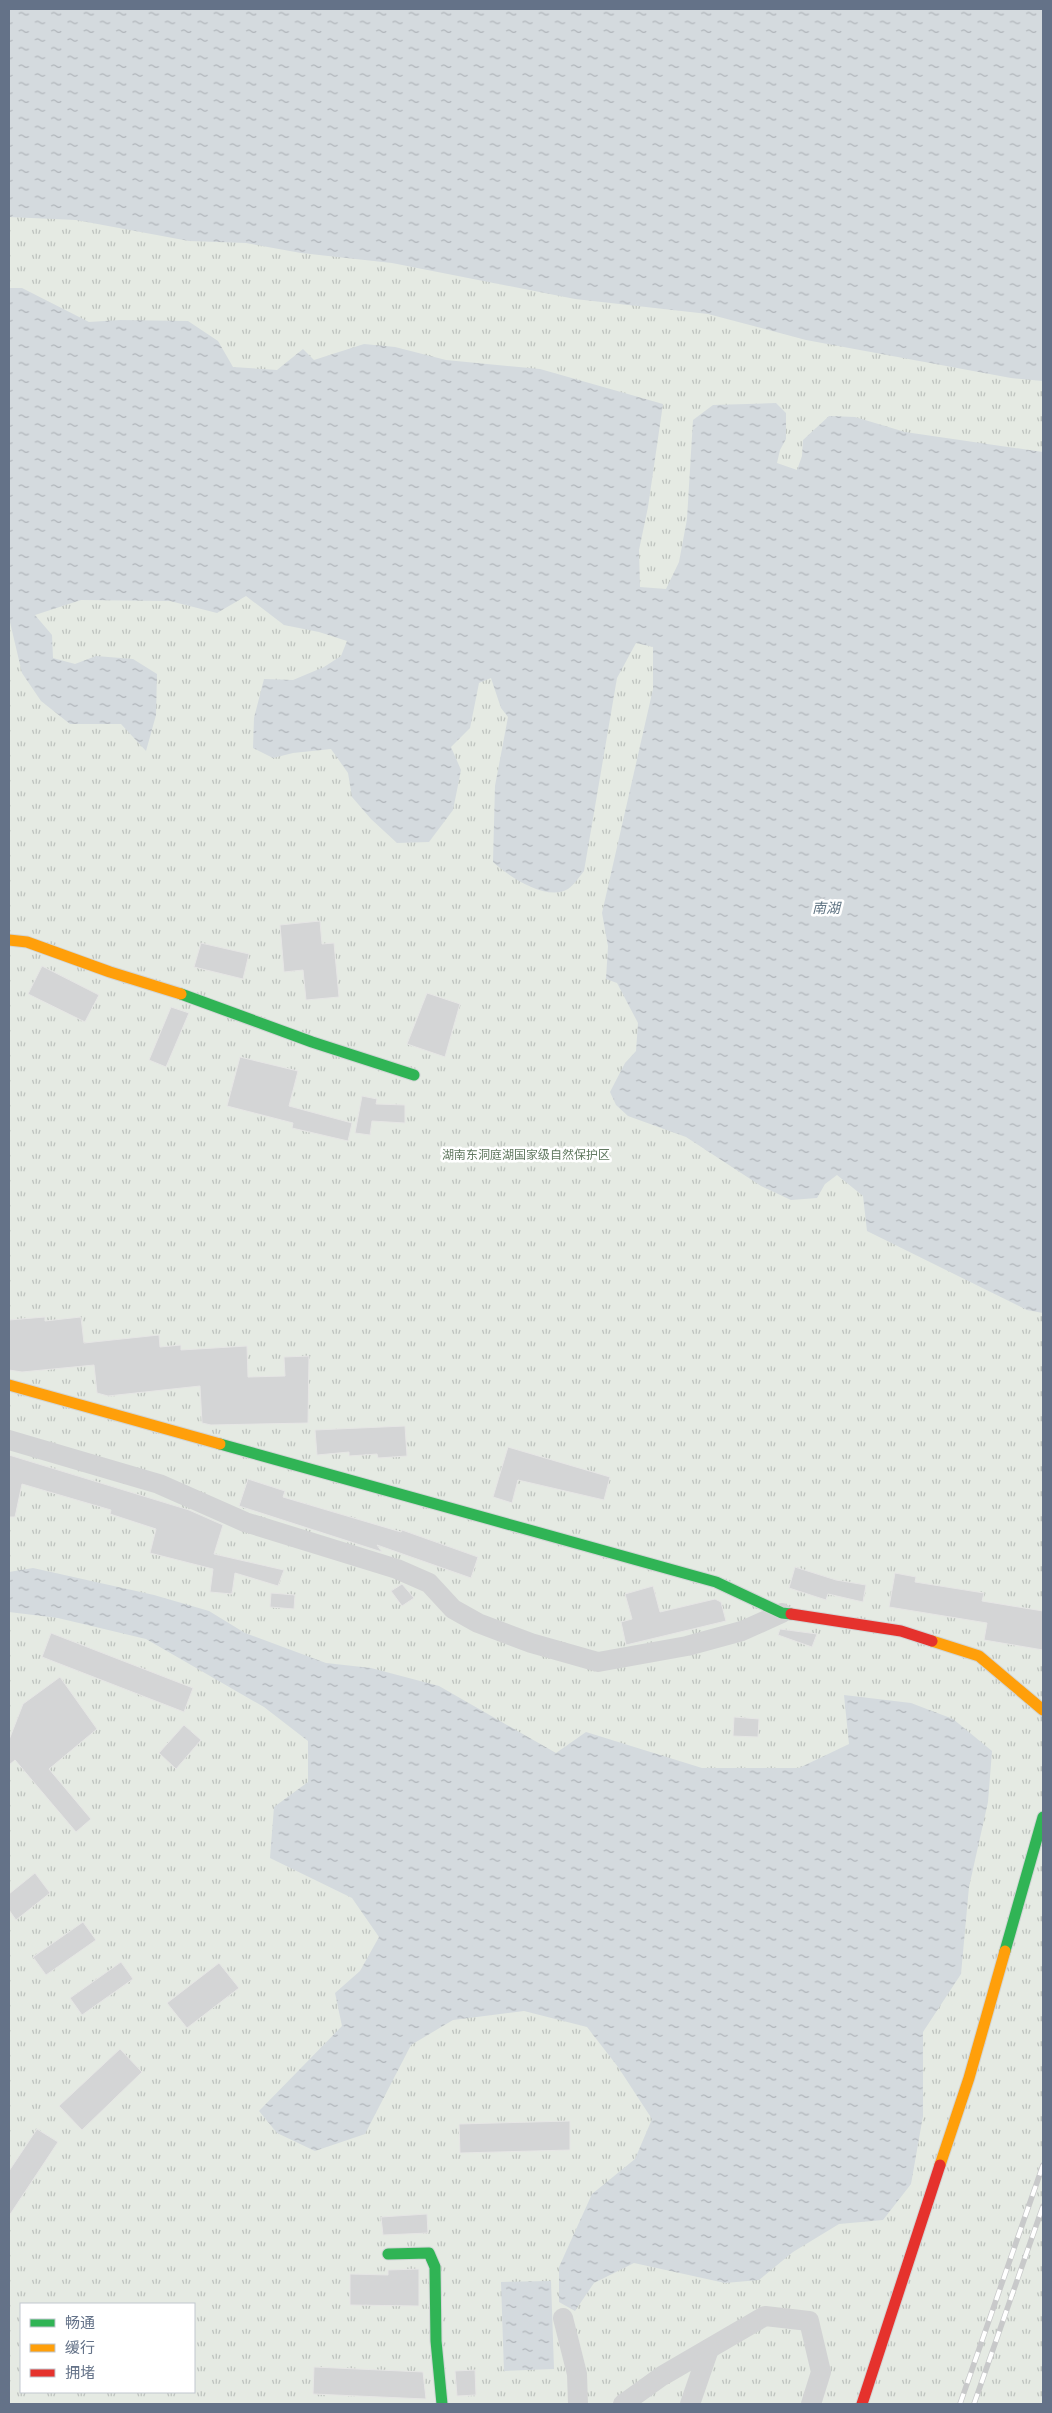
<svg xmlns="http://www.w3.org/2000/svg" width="1052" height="2413" font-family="Overpass,'Noto Sans SC',sans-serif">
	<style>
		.park { fill: url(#park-tufts); fill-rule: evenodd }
		.water { fill: url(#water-ripples) }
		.building { fill: #d4d5d6; stroke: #e6e6e5 }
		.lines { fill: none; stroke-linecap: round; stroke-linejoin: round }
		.fast-casing { stroke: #d2d5d6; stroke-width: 13 }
		.slow-casing { stroke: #d2d5d6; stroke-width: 13 }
		.jam-casing { stroke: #d2d5d6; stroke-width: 13 }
		.street { stroke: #d2d3d4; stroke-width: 20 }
		.fast { stroke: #30b455; stroke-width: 11 }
		.slow { stroke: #ff9f0a; stroke-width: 11 }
		.jam { stroke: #e5322d; stroke-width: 11 }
		.rail-casing { stroke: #c8c9ca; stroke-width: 5.5 }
		.rail { stroke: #fff; stroke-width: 4; stroke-dasharray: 11; stroke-linecap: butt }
		.labels { text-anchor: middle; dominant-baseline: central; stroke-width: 5; stroke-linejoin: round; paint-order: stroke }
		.park-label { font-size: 12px; fill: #617960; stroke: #fff }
		.water-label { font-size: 14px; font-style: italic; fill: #607483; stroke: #fff }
	</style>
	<defs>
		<pattern id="park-tufts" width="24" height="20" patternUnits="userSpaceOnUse" patternTransform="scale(1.25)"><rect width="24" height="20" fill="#e5eae3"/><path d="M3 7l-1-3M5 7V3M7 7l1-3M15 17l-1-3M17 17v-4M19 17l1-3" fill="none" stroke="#bdc2be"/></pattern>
		<pattern id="water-ripples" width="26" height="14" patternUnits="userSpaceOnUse" patternTransform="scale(1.25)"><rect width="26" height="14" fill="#d4dade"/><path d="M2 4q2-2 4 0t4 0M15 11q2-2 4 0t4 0" fill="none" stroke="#b0b5ba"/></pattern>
	</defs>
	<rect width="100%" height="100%" fill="#f6f7f5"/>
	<path class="park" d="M9,9h1034v2395h-1034zM21,2304h173v88h-173z"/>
	<g class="water">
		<path d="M9,9h1034v372l-32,-3 -205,-38 -98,-26 -133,-15 -183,-36 -91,-10 -55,-10 -57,-2 -113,-21 -67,-3z"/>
		<path d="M9,288h13l67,34 31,-2 68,1 30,20 15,26 44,3 26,-21 11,11 50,-16 31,3 51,13 94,9 123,35 -15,103 -9,43 1,37 26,2 13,-27 8,-43 6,-99 20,-15 63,-2 10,10v26l-6,11 -3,13 20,7 5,-14 1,-16 26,-24 26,1 50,15 138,20v861l-16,-3 -160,-79 -4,-35 -26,-21 -12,9 -8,14 -26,2 -30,-14 -75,-49 -58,-21 -12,-11 -6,-13 15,-29 11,-12 2,-28 -21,-40 -11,-4 2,-33 -6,-33 51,-224v-42l-17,-4 -19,35 -33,193c-4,5 -10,14 -16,18 -21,13 -60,-13 -75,-27l2,-76 13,-69 -7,-9 -10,-30 -12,5 -9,45 -19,19 10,23 -8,40 -24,32 -32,1 -26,-24 -19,-22 -4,-24 -17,-24 -38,4 -20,5 -20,-10 1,-30 10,-39 29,1 31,-13 17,-11 6,-15 -28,-9 -35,-7 -38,-29 -29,17 -47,-12 -89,-1 -46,15 17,20 1,23 22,6 21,-8 37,3 24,15 -1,41 -10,36 -25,-27h-51l-29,-23 -19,-28 -13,-55z"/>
		<path d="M33,1568l121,27 55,16 36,22 81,30 45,5 68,18 117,67 30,-21 116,36h97l50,-24 -5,-49 67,8 42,16 39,32 -4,51 -19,85 -8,87 -38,58v84l-12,68 -28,36 -44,4 -46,28 -34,28 -34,3 -91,-20 -40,20 -19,28 -16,-9v-35l33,-73 43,-35 17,-40 -34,-52 -31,-40 -63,-16 -71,9 -42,25 -46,89 -50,17 -38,-18 -18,-22 83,-85 -7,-33 25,-22 19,-34 -27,-39 -82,-40 4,-51 34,-25v-41l-44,-34 -118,-68 -88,-21 -49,-6v-40z"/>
		<path d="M551,2281l3,88 -50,2 -3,-89z"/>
	</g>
	<g class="building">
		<path d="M320,921l2,23 12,-1 5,54 -33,3 -3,-30 -19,2 -4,-47z"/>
		<path d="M201,943l48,11 -6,25 -49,-12z"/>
		<path d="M42,966l57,29 -14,27 -57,-28z"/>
		<path d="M427,993l33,11 -15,53 -38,-13z"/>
		<path d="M171,1007l18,6 -23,54 -17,-7z"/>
		<path d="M240,1057l58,14 -9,35 63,17 -4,18 -56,-13 1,-5 -66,-17z"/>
		<path d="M362,1096l15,3 -1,5 29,1v18l-33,-2 -2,14 -15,-2z"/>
		<path d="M45,1317v4l36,-4 3,26 75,-8 1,12 21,-2v5l66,-4 1,31 37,-1 -1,-19 25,-1 -1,67 -97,2 -9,-2 -2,-37 -92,10 -11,-3 -3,-28 -72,7 -13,-2v-50z"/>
		<path d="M405,1426l2,30 -29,2 -1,-4 -28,2v-4l-32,3 -2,-25z"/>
		<path d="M508,1447l102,30 -6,23 -86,-20 -6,23 -19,-6z"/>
		<path d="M9,1455l180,55 34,15 -9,29 70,16 -6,16 -43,-13 -3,21 -22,-2 3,-23 -63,-16 6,-24 -46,-15 1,-4 -89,-26 -7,33h-6z"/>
		<path d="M248,1479l37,12 -2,6 118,35 1,-2 76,27 -7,21 -94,-33 5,7 -143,-46z"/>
		<path d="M795,1567l41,13 30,5 -3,17 -35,-8 -2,6 -37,-12z"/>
		<path d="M895,1573l21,4 -1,5 69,11 -2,8 61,10v39l-59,-10 3,-17 -98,-16z"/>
		<path d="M402,1584l12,14 -12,8 -11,-15z"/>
		<path d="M653,1586l7,26 55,-13 6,3 5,19 -100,24 -5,-23 11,-3 -7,-25z"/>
		<path d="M271,1593l24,2 -1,14 -24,-2z"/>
		<path d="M780,1629l37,5 -5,13 -34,-12z"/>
		<path d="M51,1633l142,55 -9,24 -142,-55z"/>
		<path d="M60,1677l37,52 -48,40 42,50 -15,13 -61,-72 -6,5v-25l14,-36z"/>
		<path d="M734,1717l25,2 -1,18 -25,-1z"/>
		<path d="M184,1725l17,15 -25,29 -17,-16z"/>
		<path d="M35,1873l15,20 -34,27 -7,-10v-16z"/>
		<path d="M83,1922l13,18 -50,35 -13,-18z"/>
		<path d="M121,1962l12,17 -51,36 -12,-17z"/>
		<path d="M219,1963l20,25 -52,40 -20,-25z"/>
		<path d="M120,2049l22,23 -60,58 -23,-24z"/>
		<path d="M570,2121v29l-110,3 -1,-29z"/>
		<path d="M37,2129l21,13 -49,74v-45z"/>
		<path d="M427,2214l1,19 -45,2 -2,-18z"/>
		<path d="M419,2269v37l-69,-1v-31l38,1v-5z"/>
		<path d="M314,2367l109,5 3,27 -113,-5z"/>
		<path d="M475,2370l1,25 -19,1 -2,-25z"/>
	</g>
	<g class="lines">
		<g class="fast-casing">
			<g id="fast">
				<path d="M181,994l131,48 102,33"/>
				<path d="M220,1444l496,138 66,31 9,1"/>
				<path d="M1005,1951l38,-134"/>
				<path d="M388,2254l41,-1 6,14 1,74 6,63"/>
			</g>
		</g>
		<g class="slow-casing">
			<g id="slow">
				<path d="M9,940l18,2 83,30 71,22"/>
				<path d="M9,1385l211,59"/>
				<path d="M932,1641l47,15 64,54"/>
				<path d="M940,2165l29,-87 36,-127"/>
			</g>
		</g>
		<g class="jam-casing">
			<g id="jam">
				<path d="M791,1614l110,17 31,10"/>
				<path d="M862,2404l78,-239"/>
			</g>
		</g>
		<g class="street">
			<path d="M9,1440l150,44 86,38 152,47 32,14 24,26 25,14 53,20 67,19 89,-16 55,-15 40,-18"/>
			<path d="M563,2318l14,56 1,30"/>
			<path d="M623,2404l39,-28 103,-60 44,5 12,51 -10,32"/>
			<path d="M690,2404l19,-55"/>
		</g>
		<use href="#fast" class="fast"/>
		<use href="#slow" class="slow"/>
		<use href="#jam" class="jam"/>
		<g class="rail-casing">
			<g id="rail">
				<path d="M960,2404l83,-239"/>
				<path d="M974,2404l69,-198"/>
			</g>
		</g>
		<use href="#rail" class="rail"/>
	</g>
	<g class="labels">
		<g class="park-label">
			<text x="526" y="1156">湖南东洞庭湖国家级自然保护区</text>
		</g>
		<g class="water-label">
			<text x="826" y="909">南湖</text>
		</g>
	</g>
	<rect width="1052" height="2413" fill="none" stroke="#647288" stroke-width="20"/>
	<rect x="20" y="2303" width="175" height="90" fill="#ffffff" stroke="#c1c7cf"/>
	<rect x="30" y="2319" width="25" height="8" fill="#30b455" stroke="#c1c7cf"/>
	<text x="65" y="2328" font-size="15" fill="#647288">畅通</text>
	<rect x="30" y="2344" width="25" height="8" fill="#ff9f0a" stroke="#c1c7cf"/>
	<text x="65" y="2353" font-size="15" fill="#647288">缓行</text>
	<rect x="30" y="2369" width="25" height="8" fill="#e5322d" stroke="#c1c7cf"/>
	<text x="65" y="2378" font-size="15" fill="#647288">拥堵</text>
</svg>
